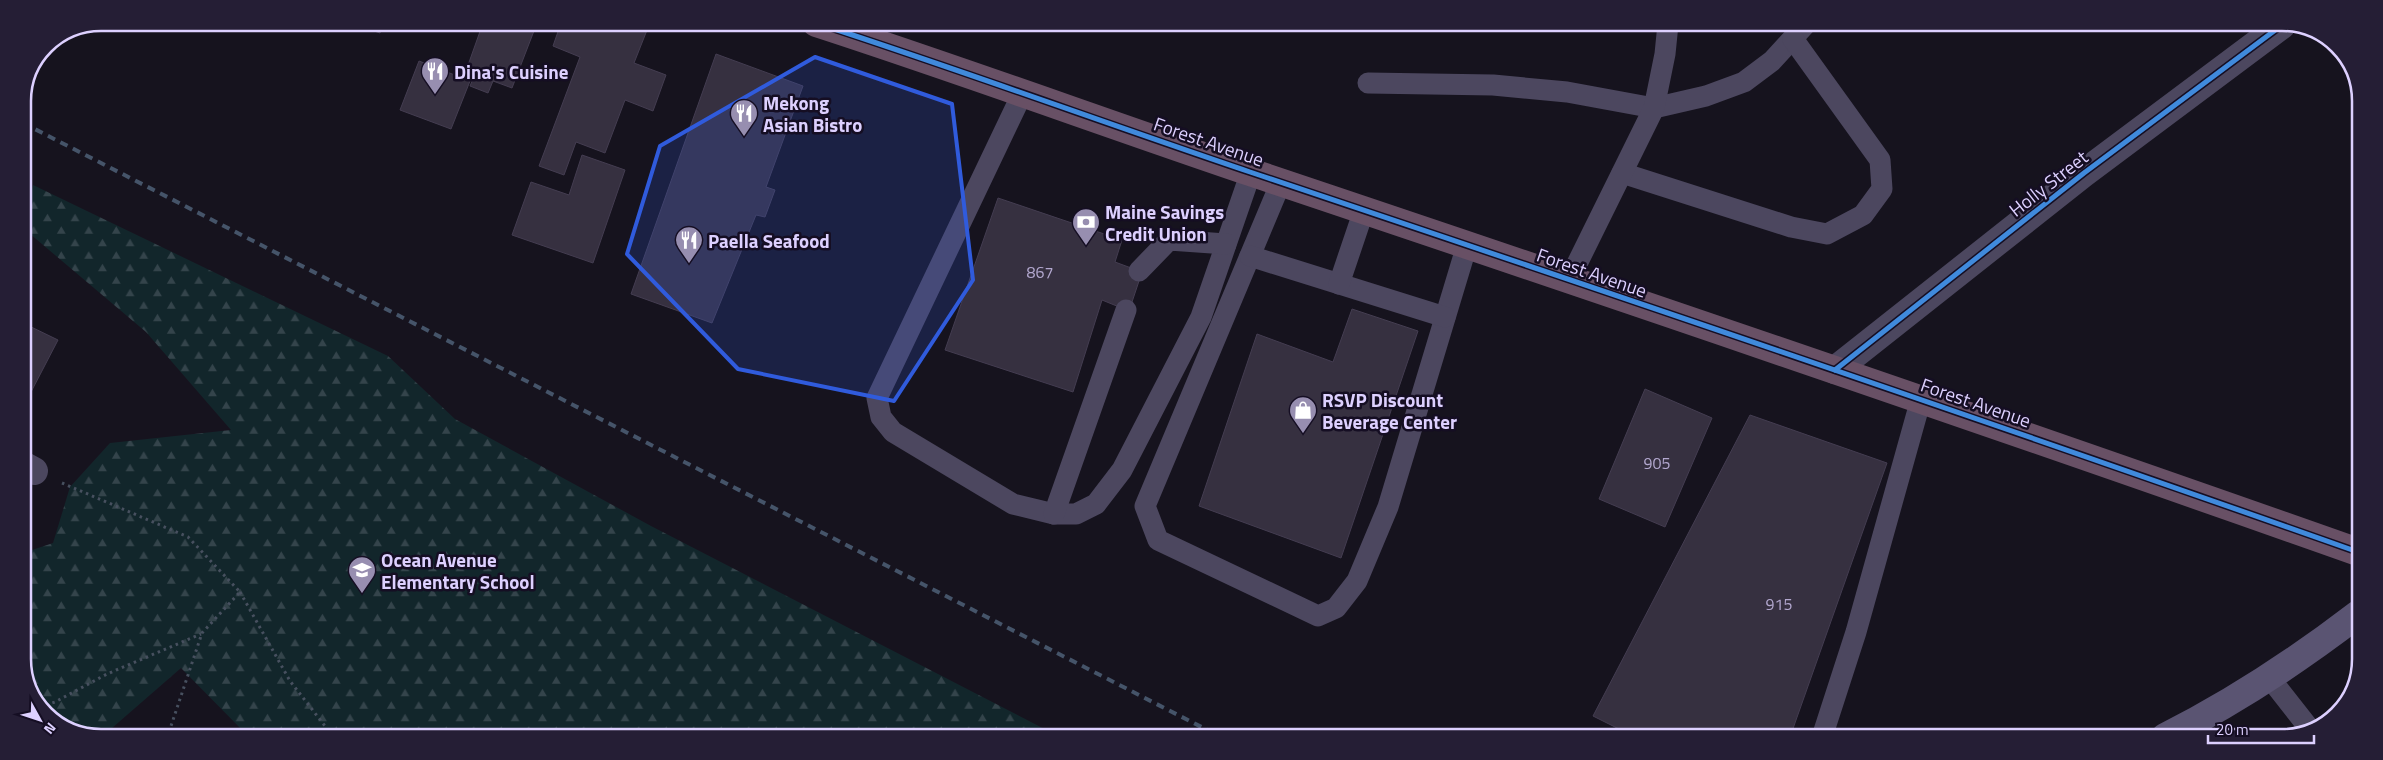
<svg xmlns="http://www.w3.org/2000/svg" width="2383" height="760" font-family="'Titillium Web',sans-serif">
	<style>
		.forest { fill: url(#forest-firs) }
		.building { fill: #363040; stroke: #443d51 }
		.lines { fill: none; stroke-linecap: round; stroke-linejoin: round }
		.path { stroke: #47505f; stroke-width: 3; stroke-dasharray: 2.5 4; stroke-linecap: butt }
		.lane { stroke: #4c475f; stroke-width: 21 }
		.street { stroke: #4c475f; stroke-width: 28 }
		.secondary { stroke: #5a5472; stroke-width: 28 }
		.highway { stroke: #685065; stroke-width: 28 }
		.rail { stroke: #455469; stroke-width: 4; stroke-dasharray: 8 6; stroke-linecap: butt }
		.cycleway-casing { stroke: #150e23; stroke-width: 8 }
		.cycleway { stroke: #408adc; stroke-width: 5 }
		.marked { fill: #305bdc; fill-opacity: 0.2; stroke: #305bdc; stroke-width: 4; stroke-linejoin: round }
		.labels { text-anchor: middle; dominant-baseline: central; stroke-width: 5; stroke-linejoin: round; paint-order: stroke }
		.number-label { font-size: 16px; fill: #b3a8cf }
		.poi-label { font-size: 19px; font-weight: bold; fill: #ddd0ff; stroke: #150e23; text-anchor: start }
		.street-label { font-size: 19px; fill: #ddd0ff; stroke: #150e23 }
		.rim { fill: none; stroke: #ddd0ff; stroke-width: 2.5 }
	</style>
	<defs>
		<pattern id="forest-firs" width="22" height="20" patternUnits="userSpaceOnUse" patternTransform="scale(1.25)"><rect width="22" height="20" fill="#12262b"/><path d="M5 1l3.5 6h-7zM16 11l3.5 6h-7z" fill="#34444b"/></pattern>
	</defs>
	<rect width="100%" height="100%" fill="#16131e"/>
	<path class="forest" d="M33,185l355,171 67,63 196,107 407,210 -811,-1 -66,-67 -77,67h-24l-38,-24 -19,-47v-111l30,-10 17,-56 40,-44 121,-13 -85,-98 -123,-104z"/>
	<g class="building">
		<path d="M351,23h32l-3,10z"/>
		<path d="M483,23h54l-25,65 -19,-7 -5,12 -18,-7 6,-14 -9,-4z"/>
		<path d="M561,23h83l5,2 -15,38 32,12 -13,36 -28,-11 -20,53 -29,-11 -12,33 -25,-9 41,-109 -27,-11z"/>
		<path d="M716,54l87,32 -37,101 9,3 -10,27 -9,-2 -44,108 -81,-29z"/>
		<path d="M419,61l51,20 -19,48 -51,-19z"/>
		<path d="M582,155l43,15 -32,93 -81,-28 19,-53 38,13z"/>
		<path d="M998,198l124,42 -7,22 27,10 -13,39 -27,-11 -29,92 -128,-42z"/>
		<path d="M1352,309l66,22 -77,227 -142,-52 58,-172 76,28z"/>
		<path d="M23,323l35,17 -27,52 -8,-5z"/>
		<path d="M1645,389l67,29 -47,109 -66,-28z"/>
		<path d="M1750,415l137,48 -97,274h-155l-42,-21z"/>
	</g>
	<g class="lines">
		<g class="path">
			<path d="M62,483l126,54 52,55 -38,41 -34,102"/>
			<path d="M240,592l50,89 42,54"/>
			<path d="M40,707l15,-5 52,-28 94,-40"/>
		</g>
		<g class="lane">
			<path d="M1368,83l125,2 74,7 87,16 52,-12 38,-14 28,-21 33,-36"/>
			<path d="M1023,92l-146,306 4,19 12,15 120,72 41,10h22l20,-10 26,-34 79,-153 50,-145"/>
			<path d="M1622,173l169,54 36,7 36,-19 19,-26 -2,-29 -87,-121"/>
			<path d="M1281,182l-136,324 13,34 160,76 18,-8 21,-27 31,-74 79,-262"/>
			<path d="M1250,256l195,61"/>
			<path d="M1139,271l30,-31 57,4"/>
			<path d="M1569,280l85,-172 11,-54 3,-30"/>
			<path d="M1339,284l25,-74"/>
			<path d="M1054,514l72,-204"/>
			<path d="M2269,677l40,51"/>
			<path d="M1822,737l34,-105 65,-233"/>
		</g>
		<g class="street">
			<path d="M1835,370l249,-197 198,-148"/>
			<path d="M23,465l11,6"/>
		</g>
		<path class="secondary" d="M2165,737c68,-34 133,-77 193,-123"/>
		<path class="highway" d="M816,23c145,47 289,100 434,149 370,124 740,250 1108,380"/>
		<path class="rail" d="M23,123l1196,613"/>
		<g class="cycleway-casing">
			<g id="cycleway">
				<path d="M816,23c145,47 289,100 434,149 370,124 740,250 1108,380"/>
				<path d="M1835,370l249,-197 198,-148"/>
			</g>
		</g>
		<use href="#cycleway" class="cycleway"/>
	</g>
	<path class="marked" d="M815,57l137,47 21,176 -79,121 -156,-32 -111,-115 33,-108z"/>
	<defs>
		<g id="restaurant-pin" transform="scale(1.4375)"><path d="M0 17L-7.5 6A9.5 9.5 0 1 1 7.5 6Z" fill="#978eb0" stroke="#150e23"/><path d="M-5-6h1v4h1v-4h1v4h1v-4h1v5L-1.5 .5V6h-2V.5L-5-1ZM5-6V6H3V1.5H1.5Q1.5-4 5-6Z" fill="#fff"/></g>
		<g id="bank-pin" transform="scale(1.4375)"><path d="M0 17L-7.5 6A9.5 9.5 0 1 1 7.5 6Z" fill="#978eb0" stroke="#150e23"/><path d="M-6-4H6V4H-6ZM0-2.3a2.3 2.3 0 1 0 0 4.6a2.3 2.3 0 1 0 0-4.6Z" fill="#fff"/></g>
		<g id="shop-pin" transform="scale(1.4375)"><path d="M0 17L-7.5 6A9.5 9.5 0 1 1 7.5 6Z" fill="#978eb0" stroke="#150e23"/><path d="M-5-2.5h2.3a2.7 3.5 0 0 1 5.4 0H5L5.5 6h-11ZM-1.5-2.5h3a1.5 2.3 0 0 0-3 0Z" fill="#fff"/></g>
		<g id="school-pin" transform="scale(1.4375)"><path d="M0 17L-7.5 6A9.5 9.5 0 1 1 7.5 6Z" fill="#978eb0" stroke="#150e23"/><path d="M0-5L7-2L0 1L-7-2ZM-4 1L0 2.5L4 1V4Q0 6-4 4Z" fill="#fff"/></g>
	</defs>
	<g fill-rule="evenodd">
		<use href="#restaurant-pin" x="435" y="71"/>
		<use href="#restaurant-pin" x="744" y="113"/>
		<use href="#bank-pin" x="1086" y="222"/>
		<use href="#restaurant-pin" x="689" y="240"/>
		<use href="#shop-pin" x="1303" y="410"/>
		<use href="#school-pin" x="362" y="570"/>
	</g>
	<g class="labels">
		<g class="number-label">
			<text x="1040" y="272">867</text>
			<text x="1657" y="463">905</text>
			<text x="1779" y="604">915</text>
		</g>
		<g class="poi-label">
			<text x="454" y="71">Dina's Cuisine</text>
			<text x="763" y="102">Mekong<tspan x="763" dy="22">Asian Bistro</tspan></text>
			<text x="1105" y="211">Maine Savings<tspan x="1105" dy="22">Credit Union</tspan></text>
			<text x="708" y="240">Paella Seafood</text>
			<text x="1322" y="399">RSVP Discount<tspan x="1322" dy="22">Beverage Center</tspan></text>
			<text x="381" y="559">Ocean Avenue<tspan x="381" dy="22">Elementary School</tspan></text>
		</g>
		<g class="street-label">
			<text transform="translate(1209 141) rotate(19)">Forest Avenue</text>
			<text transform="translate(2048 183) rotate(-38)">Holly Street</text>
			<text transform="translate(1592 272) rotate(19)">Forest Avenue</text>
			<text transform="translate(1976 402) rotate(19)">Forest Avenue</text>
		</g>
	</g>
	<path d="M0 0H2383V760H0ZM101 31H2282A70 70 0 0 1 2352 101V659A70 70 0 0 1 2282 729H101A70 70 0 0 1 31 659V101A70 70 0 0 1 101 31Z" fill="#251e35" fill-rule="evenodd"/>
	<path class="rim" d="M101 31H2282A70 70 0 0 1 2352 101V659A70 70 0 0 1 2282 729H101A70 70 0 0 1 31 659V101A70 70 0 0 1 101 31Z"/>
	<g transform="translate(40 720) rotate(130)" stroke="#150e23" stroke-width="4" paint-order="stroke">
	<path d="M0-4L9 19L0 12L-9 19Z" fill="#ddd0ff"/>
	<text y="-8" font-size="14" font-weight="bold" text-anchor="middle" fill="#ddd0ff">N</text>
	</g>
	<path d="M2208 735v8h106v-8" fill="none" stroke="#ddd0ff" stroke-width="2.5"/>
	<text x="2216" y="735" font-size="15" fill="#ddd0ff" stroke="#150e23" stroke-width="4" paint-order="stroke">20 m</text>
</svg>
